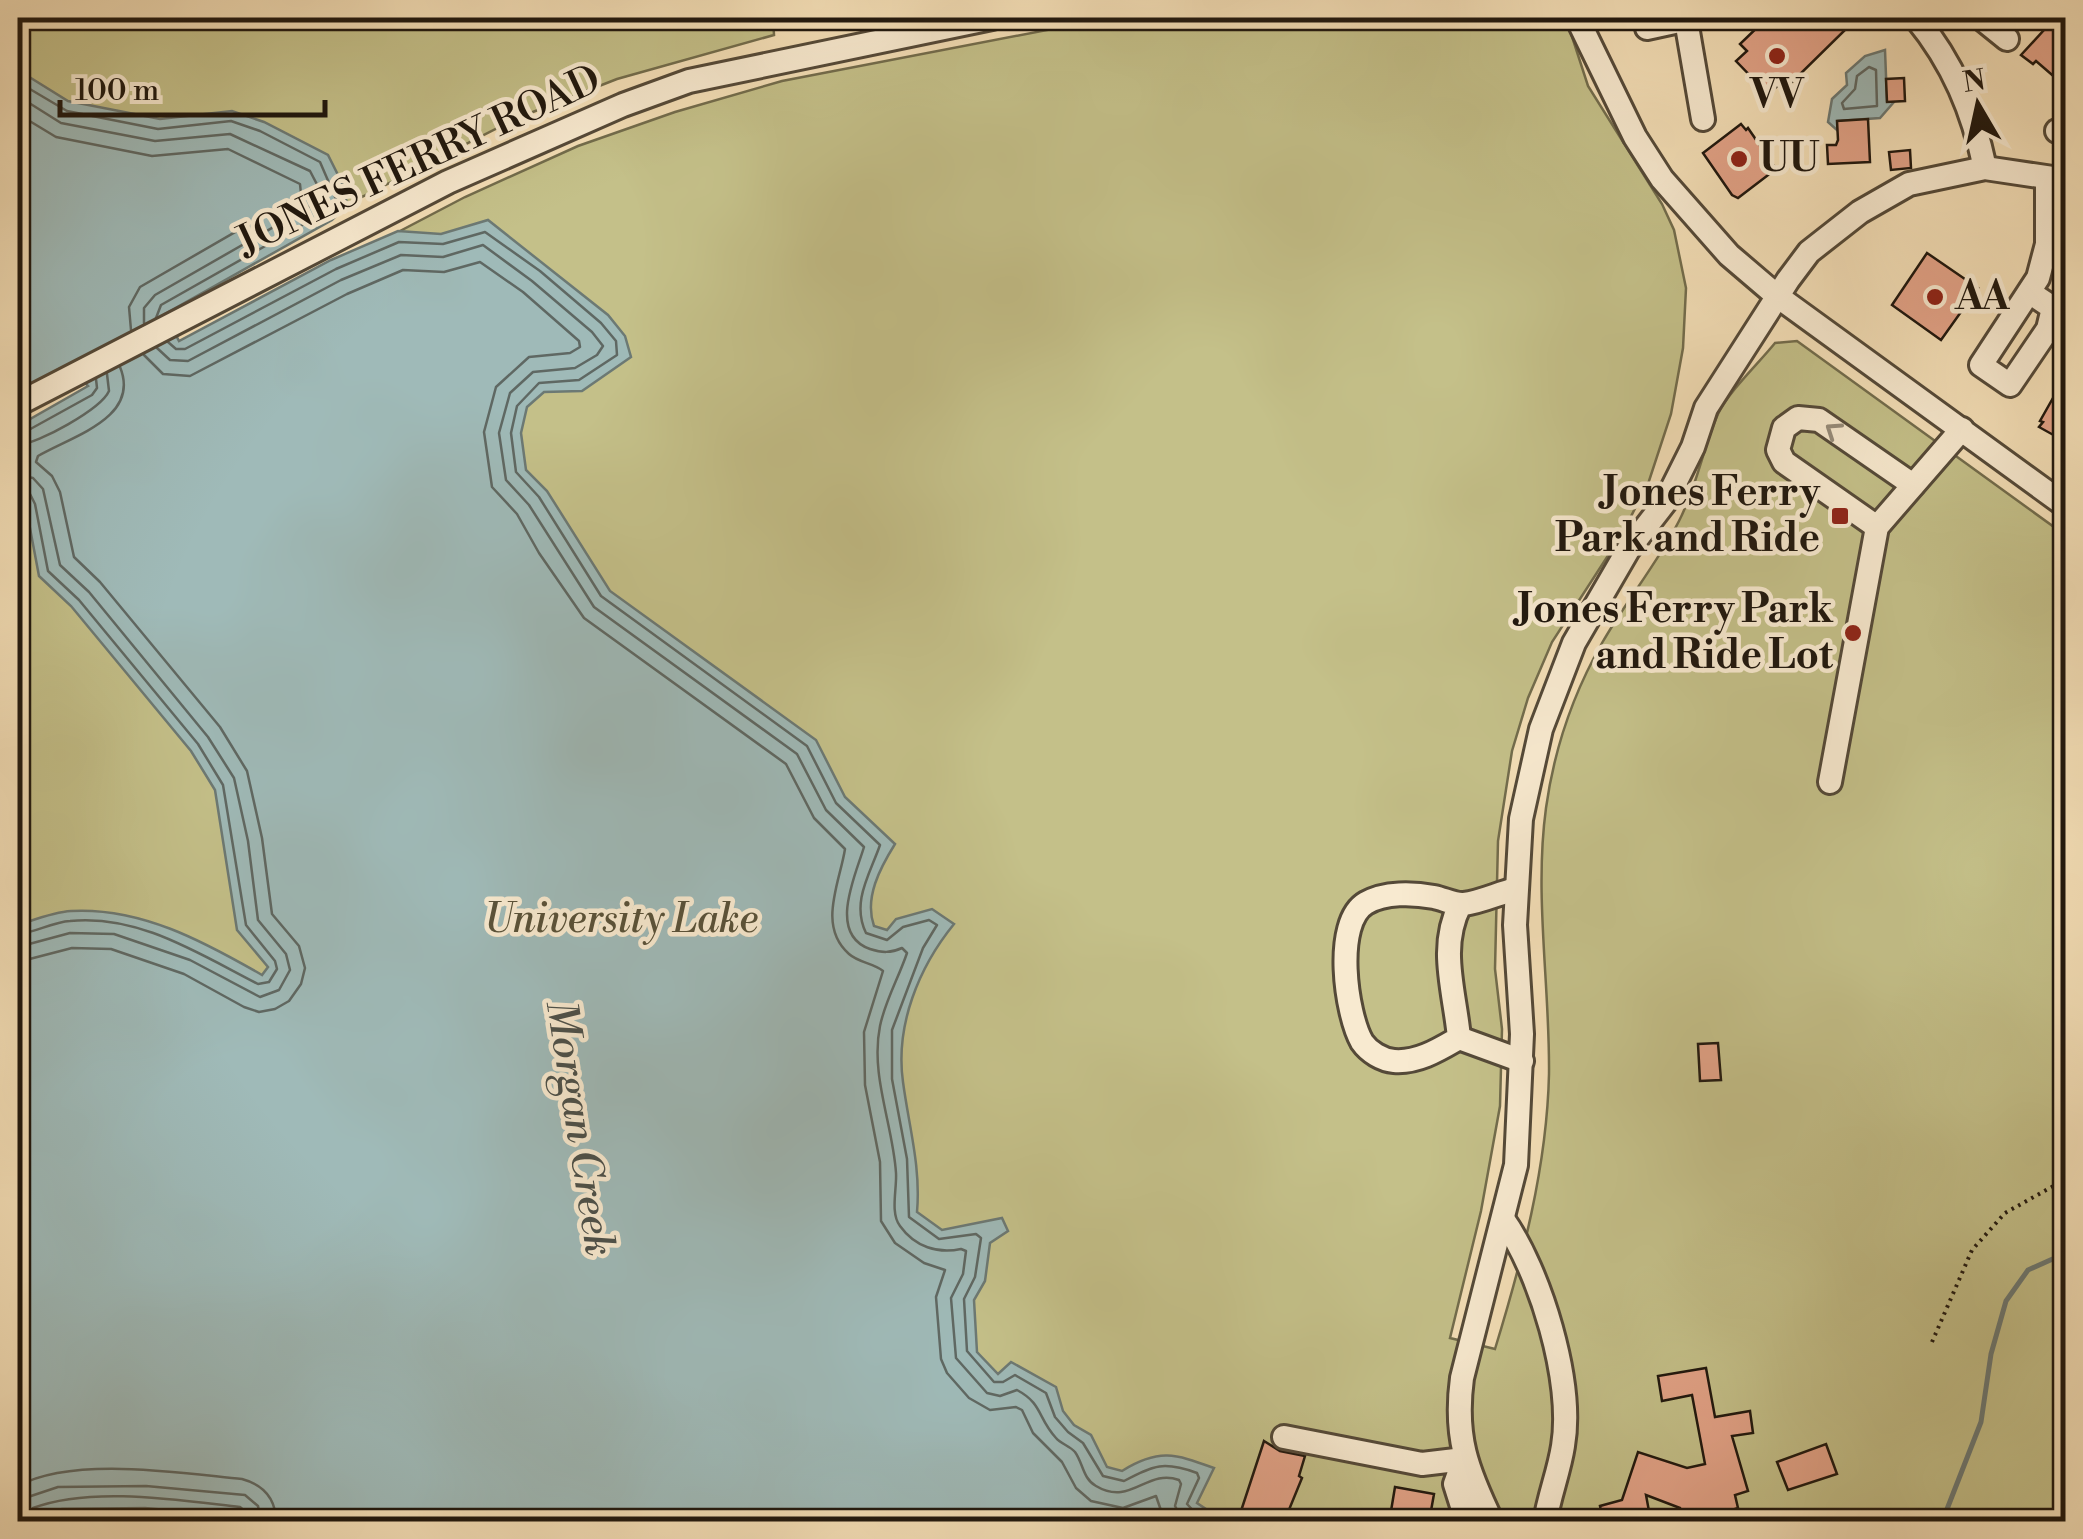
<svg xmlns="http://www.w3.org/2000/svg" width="2083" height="1539" font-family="'Libre Bodoni',serif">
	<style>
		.green { fill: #c4c089; stroke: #726c4c; stroke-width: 2.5 }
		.water { fill: #9fbab8; stroke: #6c7974; stroke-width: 2.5 }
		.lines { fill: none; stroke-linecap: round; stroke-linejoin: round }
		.shore { stroke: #5f6863; stroke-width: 2.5 }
		.stream { stroke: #6c7974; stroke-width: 5 }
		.building { fill: #e3a388; stroke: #1f170e; stroke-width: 2.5 }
		.minor-casing { stroke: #544938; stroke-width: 28 }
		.path { stroke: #1f170e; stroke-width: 4; stroke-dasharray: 2.5 5; stroke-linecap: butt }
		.minor { stroke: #f8ead0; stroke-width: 22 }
		.oneway { stroke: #968b79 }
		.poi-dot { fill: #8f2418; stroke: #f8ead0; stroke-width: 4 }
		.labels { text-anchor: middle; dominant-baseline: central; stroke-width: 9; stroke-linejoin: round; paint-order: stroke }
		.poi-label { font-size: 40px; font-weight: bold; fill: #1f170e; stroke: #f8ead0; text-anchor: start }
		.street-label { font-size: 40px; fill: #1f170e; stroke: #f8ead0 }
		.park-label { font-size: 40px; font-style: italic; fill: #595239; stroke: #f8ead0 }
		.water-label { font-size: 42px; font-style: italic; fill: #4c504a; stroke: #f8ead0 }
	</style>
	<rect width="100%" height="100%" fill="#f4dfb7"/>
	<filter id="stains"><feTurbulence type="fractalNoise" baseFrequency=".002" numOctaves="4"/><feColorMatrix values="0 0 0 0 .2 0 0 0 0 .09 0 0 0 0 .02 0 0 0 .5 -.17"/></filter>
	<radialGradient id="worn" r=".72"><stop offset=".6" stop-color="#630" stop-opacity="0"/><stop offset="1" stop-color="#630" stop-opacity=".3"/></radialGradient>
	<g class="green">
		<path d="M18,18h755l1,17 -157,44 -102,40 -497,253z"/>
		<path d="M1109,18h457l22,68 74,118 12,26 12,58 -3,60 -12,66 -22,67 -27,53 -70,108 -24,56 -16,53 -14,90 -3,128 7,60 -2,77 -19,105 -31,127 45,11c27,-88 52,-182 54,-275 1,-89 -15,-178 -3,-266 8,-58 27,-114 56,-165 24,-42 55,-79 77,-122 18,-35 24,-73 39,-107 11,-23 41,-51 57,-71l22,-2 268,194v986h-2047v-1090l447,-234 113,-51 97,-34 107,-31z"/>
	</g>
	<g class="water">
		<path d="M1885,50l2,51 7,1 -14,16 -42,3v10l-10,-9 4,-23 15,-14 -1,-12 19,-17z"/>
		<path d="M18,70l50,31 92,18 72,-8 32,11 64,33 16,32 3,18 -15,15 -167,94 14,27 152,-81 67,-29 43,3 47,-14 120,95 17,21 6,21 -49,34 -38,1 -17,15 -6,26 5,37 21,21 63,100 206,149 29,57 50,47c-15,24 -31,54 -21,82l13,4 9,-11 36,-10 22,15c-35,43 -59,101 -51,158 6,45 18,85 14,130l25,18 60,-12 6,13 -18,12 -5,38 -11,19 3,52 21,22 13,-12 45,25 7,24 11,14 17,10 16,32 15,4c37,-23 53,-17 92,-3l-17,35 27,18 -932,1 -147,-14 -83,1 -44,12v-596c16,-5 35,-13 53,-14 69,-4 132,30 191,64l6,-8 -31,-37 -22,-140 -24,-39 -120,-145 -32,-30 -13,-69 -8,-20v-61l70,-40 -20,-21 -50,26z"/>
	</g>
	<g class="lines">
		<g class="shore">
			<path d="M1869,67l7,3 1,36 -33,3 -2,-6 13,-14 2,-13z"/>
			<path d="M18,82l49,29 91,18 73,-8 29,10 60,31 16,37 -9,12 -166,94 -5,13"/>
			<path d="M18,96l43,27 94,18 75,-7 80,37 12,23 -3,7 -164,94 -11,13v15"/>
			<path d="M18,114l38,23 96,19 76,-7 72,35 1,10 -161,93 -11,20 2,23"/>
			<path d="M168,342l8,7h9l151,-80 63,-27 44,2 42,-12 55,39 61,52 15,18 1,14 -38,25 -40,3 -22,23 -6,27 5,39 23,25 62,99 206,150 29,57 44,42c-10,29 -29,57 -14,88l21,7 16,-13 26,-7 8,5 -14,23 -31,82v49l15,80 2,58 30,22 37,-5 5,4 -6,39 -11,22 3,52 27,31h9l12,-7 31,18 9,24 13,15 15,11 20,33 21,5c30,-16 40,-20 73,-8l2,5 -12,26 17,18"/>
			<path d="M157,348l13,12 18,1 153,-81 60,-25 42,2 40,-12 49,36 60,51 11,14 -6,9 -22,13 -42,4 -23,21 -11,40 7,47 23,25 65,102 203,147 29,56 38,37c-8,27 -37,87 6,102 12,4 21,4 32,-1l5,5c-8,24 -22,48 -27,73 -10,49 13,99 16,147 1,16 -6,40 4,53 15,21 38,28 61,23l5,2 -3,23 -12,24 5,60 31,35 13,3 17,-6c26,14 20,27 39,48 5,6 14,8 19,14 8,11 8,27 21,34 35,21 51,-18 83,-6l2,4 -6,22 9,16"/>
			<path d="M144,355l19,19 27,2 157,-82 56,-24 41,2 36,-10 43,30 56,49 1,6 -10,6 -41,4 -33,30 -12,45 8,55 25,27 22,39 45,65 202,146 28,54 31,31c-5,33 -28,77 4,105 10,9 25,9 34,17l-19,61 1,53 15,77 1,59 14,22 29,20 21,7 -9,27 5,62 6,14 22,25 21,12 26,-3 6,3 11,23 29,29 14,26 15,13 32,7 33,-12 9,26"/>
			<path d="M18,433l7,-1 67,-37 5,-7 -1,-9"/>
			<path d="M18,445c20,-1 83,-36 91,-54l-2,-17"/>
			<path d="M18,475l15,3 10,11 17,76 29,27 119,145 26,41 14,63 10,79 28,34 4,16 -11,20 -19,7 -70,-37 -76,-26 -44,-1 -52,14"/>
			<path d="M18,487l10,3 7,14 13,67 31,29 119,144 25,41 23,140 29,36 2,8 -8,13 -11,2c-59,-30 -119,-70 -188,-63 -18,1 -35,12 -52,13"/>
			<path d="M18,962l54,-14 39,1 73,25 60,33 15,5 16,-3 14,-8 12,-17 4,-16 -6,-22 -27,-32 -10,-76 -15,-67 -27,-44 -120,-145 -26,-25 -14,-65 -8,-16 -16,-14 2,-6c34,-20 103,-38 82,-89"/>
			<path d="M18,1486c55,-30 162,-13 224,-7 22,6 34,20 34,43"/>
			<path d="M18,1507l10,-10 30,-10 88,-1 99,9 13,11 3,16"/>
			<path d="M27,1522l6,-14c58,-22 145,-8 207,-1l7,6 2,9"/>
		</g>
		<path class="stream" d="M1942,1522l39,-100 10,-68 15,-53 22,-31 38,-17"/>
	</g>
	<g class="building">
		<path d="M1767,18h64l13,13 -57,56 -4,-4 -16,10 -31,-32 11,-10 -7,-7z"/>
		<path d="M2055,18h11v69l-30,-26 -3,3 -12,-9z"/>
		<path d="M1904,78l1,23 -18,1 -1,-23z"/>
		<path d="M1868,119l2,43 -42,2 -1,-19h9l2,-5 -1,-19z"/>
		<path d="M1741,124l5,6 2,-2 28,41 -38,29 -6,-3 -29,-42z"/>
		<path d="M1910,150l1,18 -20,2 -2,-18z"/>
		<path d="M1927,253l51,35 -37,52 -49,-35z"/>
		<path d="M2066,375v67l-27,-15 4,-5 -3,-1z"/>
		<path d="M1718,1043l3,37 -21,1 -2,-37z"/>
		<path d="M1706,1368l9,49 35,-6 3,22 -21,3 16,55 -13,4 3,13 -41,14h-14l-3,-14 -34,-13 5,27h-48l-3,-16 22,-6 16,-48 49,16 18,-4 -13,-69 -30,6 -4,-25z"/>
		<path d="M1264,1441l16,10 25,5 -6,20 3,2 -18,44h-11l-32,-11z"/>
		<path d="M1826,1444l11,30 -49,16 -11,-28z"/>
		<path d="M1395,1487l39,7 -5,28 -39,-5z"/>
	</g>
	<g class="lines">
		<g class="minor-casing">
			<g id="minor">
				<path d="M1577,18l58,119 27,42 67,76 48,41 289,210"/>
				<path d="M1916,18c37,45 57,93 69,150"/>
				<path d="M1981,18l26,21"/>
				<path d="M1686,20l17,99"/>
				<path d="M1647,28l46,-10"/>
				<path d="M2057,131h9"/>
				<path d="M2029,292l24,16 -5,21 -38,56 -29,-20 57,-87 9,-34v-65"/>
				<path d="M18,404l430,-222 175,-77 66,-24 303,-63"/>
				<path d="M1877,527l-93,-65 -6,-12 6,-22 14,-10 21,2 94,65"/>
				<path d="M1830,782l47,-255 85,-98"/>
				<path d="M1460,905c-22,43 -5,87 -1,133 -19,11 -41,25 -65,23 -12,-1 -25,-9 -32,-19 -16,-28 -29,-120 4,-139 19,-11 47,-10 68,-6 10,2 21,8 30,7 17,-2 35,-11 52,-15"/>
				<path d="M1459,1038l63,23"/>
				<path d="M1503,1219c37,52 71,163 60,227 -4,26 -14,50 -18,76"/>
				<path d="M1284,1437l138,27 42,-5 -9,25 12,38"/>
				<path d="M1492,1522c-25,-52 -38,-85 -30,-144l54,-213 6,-131 -7,-109 6,-106 20,-90 33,-86 54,-93 38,-49 27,-54 13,-39 82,-128 21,-28 51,-40 49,-28 76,-16 81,12"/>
			</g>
		</g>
		<path class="path" d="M1932,1342l40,-92 33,-37 61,-34"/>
		<use href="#minor" class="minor"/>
	</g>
	<defs><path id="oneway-chevron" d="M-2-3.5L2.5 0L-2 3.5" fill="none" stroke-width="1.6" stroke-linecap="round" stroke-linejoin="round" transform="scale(2.5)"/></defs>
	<use class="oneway" href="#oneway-chevron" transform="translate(1833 430) rotate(-146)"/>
	<g class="poi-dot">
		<circle cx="1777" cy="56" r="10"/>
		<circle cx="1739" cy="159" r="10"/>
		<circle cx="1935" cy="297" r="10"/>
		<rect x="1830" y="506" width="20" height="20" rx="5"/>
		<circle cx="1853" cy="633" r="10"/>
	</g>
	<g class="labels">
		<g class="poi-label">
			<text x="1777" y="96" text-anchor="middle">VV</text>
			<text x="1759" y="159">UU</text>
			<text x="1955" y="297">AA</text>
			<text x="1820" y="493" text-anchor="end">Jones Ferry<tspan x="1820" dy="46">Park and Ride</tspan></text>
			<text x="1833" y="610" text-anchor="end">Jones Ferry Park<tspan x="1833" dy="46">and Ride Lot</tspan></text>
		</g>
		<g class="street-label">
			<text transform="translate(419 161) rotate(-25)">JONES FERRY ROAD</text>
		</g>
		<g class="park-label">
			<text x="621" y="920">University Lake</text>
		</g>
		<g class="water-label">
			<text transform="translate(579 1128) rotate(81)">Morgan Creek</text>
		</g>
	</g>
	<rect width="2083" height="1539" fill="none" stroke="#f4dfb7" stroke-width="60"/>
	<rect x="20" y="20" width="2043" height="1499" fill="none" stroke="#1f170e" stroke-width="5"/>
	<rect x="30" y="30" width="2023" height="1479" fill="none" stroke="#1f170e" stroke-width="2.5"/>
	<g transform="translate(1978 105) rotate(351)" stroke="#f8ead0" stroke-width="8" paint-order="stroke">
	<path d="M0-8L18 38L0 25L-18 38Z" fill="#1f170e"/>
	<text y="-15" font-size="28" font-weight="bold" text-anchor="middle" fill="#1f170e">N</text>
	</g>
	<path d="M60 100v15h265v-15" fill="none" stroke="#1f170e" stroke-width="5"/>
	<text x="75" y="100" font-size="30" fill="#1f170e" stroke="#f8ead0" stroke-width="8" paint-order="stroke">100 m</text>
	<rect width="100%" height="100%" filter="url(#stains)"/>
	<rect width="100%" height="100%" fill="url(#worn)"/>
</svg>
